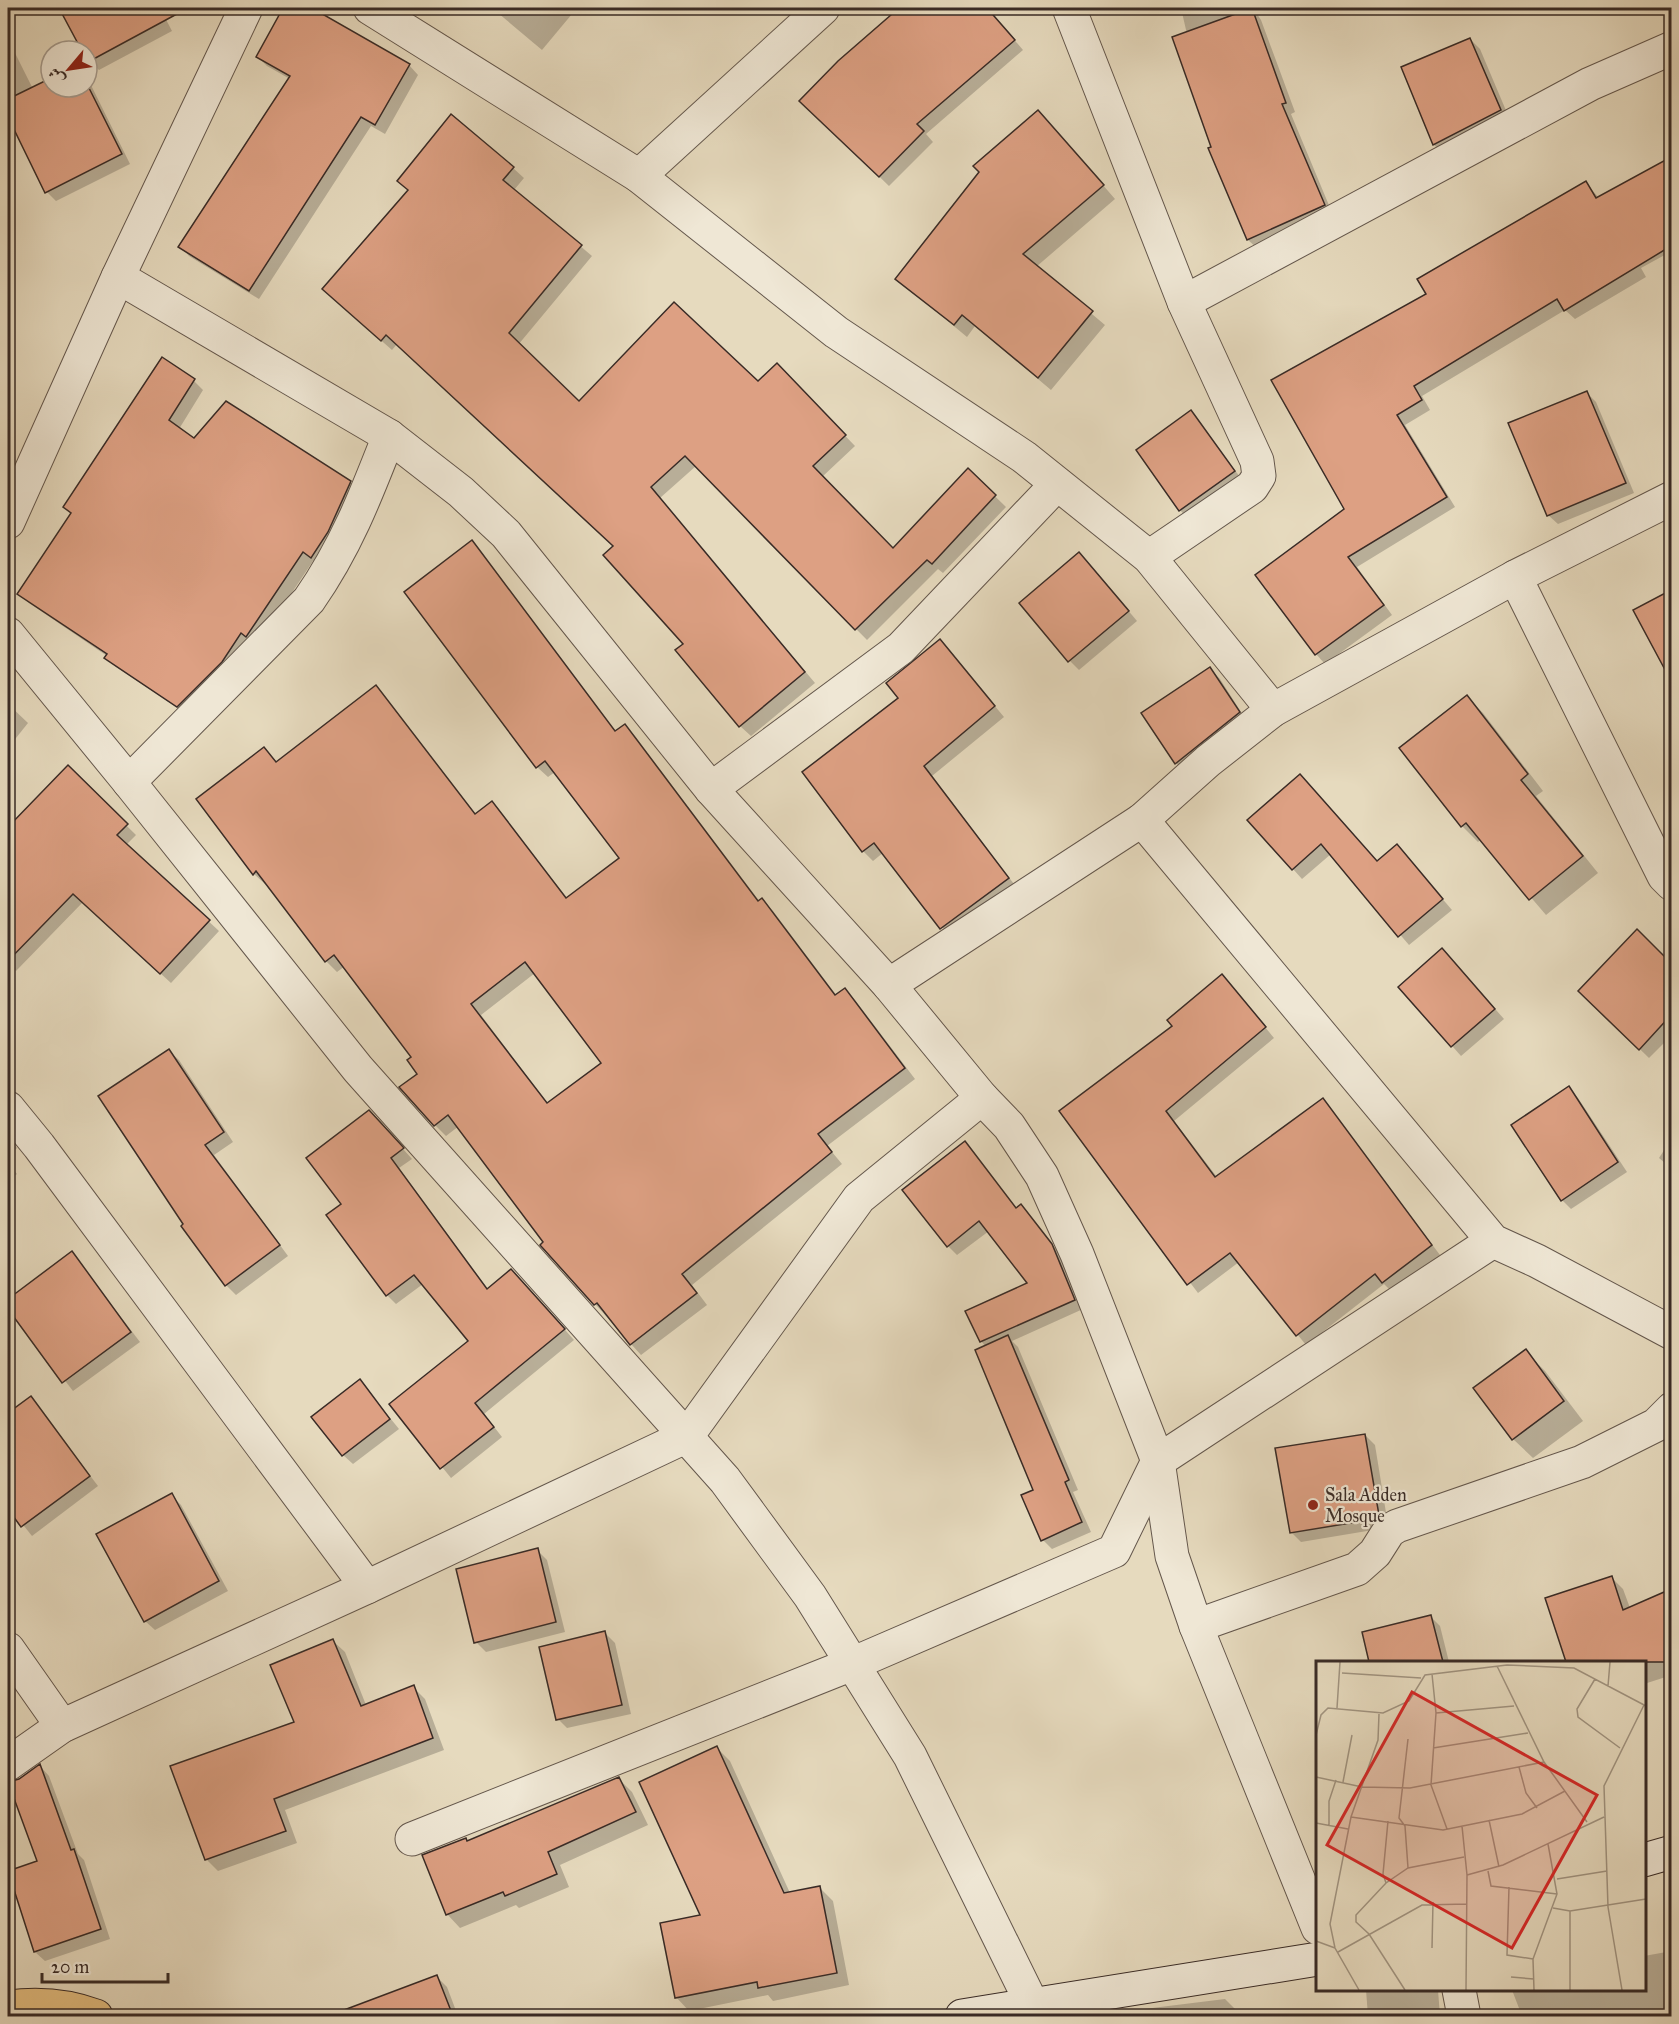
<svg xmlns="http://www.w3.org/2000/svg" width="1679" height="2024" font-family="'IM FELL Great Primer',Amiri,serif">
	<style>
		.shadow { fill: #0003; fill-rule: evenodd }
		.building { fill: #dda083; stroke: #392b26; stroke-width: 1.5; fill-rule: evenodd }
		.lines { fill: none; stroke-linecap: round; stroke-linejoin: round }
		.street-casing { stroke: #64574c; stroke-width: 35 }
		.secondary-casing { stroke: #392b26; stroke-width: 35 }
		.primary-casing { stroke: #392b26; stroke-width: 35 }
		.street { stroke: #efe7d5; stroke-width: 33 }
		.secondary { stroke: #efe7d5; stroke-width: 33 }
		.primary { stroke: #e3bd7f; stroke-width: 33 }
		.poi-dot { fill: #8f2418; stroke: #efe7d5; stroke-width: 2 }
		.labels { text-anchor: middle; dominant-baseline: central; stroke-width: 4.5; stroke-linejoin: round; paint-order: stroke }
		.poi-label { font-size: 18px; fill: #392b26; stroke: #efe7d5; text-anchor: start }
		.inset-road { fill: none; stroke: #a19481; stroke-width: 1.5 }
		.view { fill: #d62828; fill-opacity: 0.15; stroke: #d62828; stroke-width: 3 }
		.inset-edge { fill: none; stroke: #392b26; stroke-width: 3 }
	</style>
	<rect width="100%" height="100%" fill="#e6dabe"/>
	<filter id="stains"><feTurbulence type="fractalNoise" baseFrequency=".00333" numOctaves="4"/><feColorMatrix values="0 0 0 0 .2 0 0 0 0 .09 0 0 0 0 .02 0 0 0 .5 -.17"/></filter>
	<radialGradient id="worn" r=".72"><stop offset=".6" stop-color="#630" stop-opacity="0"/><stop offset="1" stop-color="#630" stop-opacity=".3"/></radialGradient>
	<g class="shadow">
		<path d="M60,8h100l12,23 -73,39 -9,-9 -3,-10h-3z"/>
		<path d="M285,8h24l100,57 9,10 -33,59 -14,-8 -112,173 -70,-43 -9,-10 110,-167 -23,-13 -9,-9z"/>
		<path d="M492,8h85l-35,42z"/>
		<path d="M902,8h85l36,42 -97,84 7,8 -44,44 -88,-85 38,-39z"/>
		<path d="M1181,8h72l8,12 34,92 -4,2 42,101 -75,34 -10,-9 -38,-91 3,-1z"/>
		<path d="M8,39l25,50 18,-10v8h36v-10l43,87 -74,37 -9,-9 -37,-74 -2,2z"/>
		<path d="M1470,39l10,10 30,71 -66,34 -10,-9 -31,-78z"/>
		<path d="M1050,124l65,75 -79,68 69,58 -54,65 -76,-64 -8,11 -70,-58z"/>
		<path d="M1672,158v93l-31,17 5,9 -71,42 -10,-9 -143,86 8,14 -25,15 50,82 -98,60 35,48 -67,49 -9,-10 30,-144 82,-216 158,-111 13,15z"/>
		<path d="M513,168l11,10 -10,12 78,66 -74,89 61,58 179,-20 19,-18 78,81 -33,31 72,73 74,-80 38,37 -63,66 -5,-4 -71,71 -171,-174 -36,32 155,185 -64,53 -11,-10 -125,-180 -218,-202 -5,6 -57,-50 74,-109 -10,-10z"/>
		<path d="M194,381l9,9 -24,39 15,11 156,42 10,10 -39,75 -8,-6 -56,84 -69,70 -72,-48 -9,-11 -78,-53 -10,-10 53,-79 -8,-7z"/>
		<path d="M1586,392l10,10 38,91 -76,31 -10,-9z"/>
		<path d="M1191,412l52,69 -54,39 -9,-10z"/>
		<path d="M472,542l144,190 8,-6 11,10 125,166 2,-2 11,11 64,85 8,-6 10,10 60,79 -88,67 15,18 -150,121 15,20 -66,50 -99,-110 3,-3 -86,-116 -13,10 -11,-11 -21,-68 -69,-91 -8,6 -11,-11 -59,-79 -2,2 -11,-10 -56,-75 66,-50 13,13 99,-75 100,128 16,-12 76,96 54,-41 -67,-86 -7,5 -11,-10zM535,973l68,90 -55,41 -67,-89z"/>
		<path d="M1089,564l48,57 -58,49 -9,-9z"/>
		<path d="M1672,591v86l-37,-66z"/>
		<path d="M949,651l55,66 -72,59 85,112 -66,50 -67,-86 -11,9 -10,-10 37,-152z"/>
		<path d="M1210,669l10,10 28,44 -62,50 -10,-10 -33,-50z"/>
		<path d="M1467,697l16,16 60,78 -7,5 62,77 -52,42 -65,-76 -3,3 -16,-16z"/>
		<path d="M8,704l20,19 -20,25z"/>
		<path d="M68,768l68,67 -10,10 93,86 -48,52 -88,-81 -67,69 -8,-8v-134z"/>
		<path d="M1249,820l129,42 19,-16 55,64 -43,35 -78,-91 -29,25z"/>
		<path d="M1637,932l35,33v70l-23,23 -69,-67z"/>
		<path d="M1452,960l52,59 -43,37 -61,-69z"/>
		<path d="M1231,986l43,52 -100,83 43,56 106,-77 117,155 -48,37 -8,-8 -78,61 -67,-83 -41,31 -137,-181z"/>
		<path d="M169,1051l10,9 54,82 -19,13 74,101 -52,39 -10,-10 -41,-60z"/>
		<path d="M1568,1088l10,10 49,74 -56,37 -9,-9z"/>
		<path d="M379,1122l33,37 -13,9 89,121 33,-9 53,60 -90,74 18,23 -51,41 -60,-74 79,-62 -47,-58 -27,20 -9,-9 -43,-91z"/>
		<path d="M8,1135l9,13 -9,10z"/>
		<path d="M1672,1138v31l-13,-11z"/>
		<path d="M965,1143l52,66 4,-3 9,10 31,39 22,54 -71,32 6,6 60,143 -5,2 18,40 -39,17 -9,-9 -8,-50 -49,-143 -5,-6 49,-58 -41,-52 -32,24 -9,-9z"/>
		<path d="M8,1163l9,11 -9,7z"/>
		<path d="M72,1253l68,89 -67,49 -65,-84v-6z"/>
		<path d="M1525,1351l20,20 38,50 -50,37 -20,-19z"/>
		<path d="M360,1381l39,48 -46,35 -10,-9z"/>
		<path d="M31,1398l67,88 -66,50 -24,-30v-91z"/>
		<path d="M1365,1435l10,10 13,80 -3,3 -84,14 -10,-10z"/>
		<path d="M171,1495l10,10 47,86 -73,39 -10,-9z"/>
		<path d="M537,1550l10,10 18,72 -79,20 -10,-10z"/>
		<path d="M1612,1578l11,11 7,19 42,-17v84l-28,9v-22h-77l-20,-64z"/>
		<path d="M1430,1616l10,10 9,36h-78l-7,-29z"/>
		<path d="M605,1633l10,10 16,71 -64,14 -9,-9z"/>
		<path d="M333,1641l12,11 21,53 47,-18 12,12 19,51 -159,60 12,33 -79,28 -12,-12 90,-136z"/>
		<path d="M717,1748l13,13 60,132 30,-5 13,13 16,84 -76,16 -5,-6 -79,16 -13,-14 26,-81z"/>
		<path d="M40,1766l9,10 29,78 6,6 26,79 -65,22 -10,-9 -27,-79 31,-11 -20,-81z"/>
		<path d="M619,1779l13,13 16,33 -88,40 9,22 -50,21 -3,-3 -56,23 -13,-14 21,-72z"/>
		<path d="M1672,1951v65h-150l-10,-26h132v-34z"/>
		<path d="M437,1977l10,10 11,29h-80l-5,-15z"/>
		<path d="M1366,1990h72l2,26h-72z"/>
		<path d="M1225,1999l10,10 1,7h-91l-1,-7z"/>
	</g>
	<g class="building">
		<path d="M59,8h129l-100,54 -1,-11h-5z"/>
		<path d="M283,8h29l98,56 -35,61 -14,-8 -112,174 -71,-44 112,-171 -34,-19z"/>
		<path d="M899,8h88l28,32 -98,84 7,7 -45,46 -80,-76 39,-40z"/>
		<path d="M1252,8l34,95 -4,1 43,101 -78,35 -39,-92 3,-1 -39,-110z"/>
		<path d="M1470,38l31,72 -68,35 -32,-78z"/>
		<path d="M51,78v9h36v-3l35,70 -77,39 -37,-76v-18z"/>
		<path d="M1038,110l66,75 -81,69 70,57 -55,67 -76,-63 -8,10 -59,-46 84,-107 -6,-6z"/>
		<path d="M451,114l63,53 -11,13 79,65 -73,88 70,68 95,-99 84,79 19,-18 69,72 -33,31 80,82 75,-80 28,27 -64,69 -5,-4 -72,70 -170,-174 -34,31 154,185 -66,55 -64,-77 8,-6 -80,-89 10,-9 -227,-211 -5,6 -59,-52 86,-99 -11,-9z"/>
		<path d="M1671,157v89l-107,65 -7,-12 -143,87 8,14 -25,15 50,82 -99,60 36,48 -69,50 -60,-80 89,-66 -73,-129 155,-86 -9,-15 169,-98 10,17z"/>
		<path d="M162,357l33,22 -26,41 25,18 32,-37 125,80 -23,51 -17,26 -8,-6 -57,85 -5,-4 -19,29 -45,45 -73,-49 3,-4 -90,-60 54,-81 -8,-6z"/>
		<path d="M1587,391l39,92 -79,33 -39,-93z"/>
		<path d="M1191,410l44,61 -56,40 -43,-61z"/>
		<path d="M472,540l143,191 10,-7 133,177 4,-3 73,97 10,-7 60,80 -87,66 14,18 -150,122 15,19 -67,52 -33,-42 -3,2 -54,-60 3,-3 -95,-127 -14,11 -35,-39 18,-13 -10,-14 4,-3 -77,-102 -9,7 -69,-91 -3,4 -57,-76 68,-52 12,15 100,-77 99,129 17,-13 74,97 53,-40 -74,-97 -9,7 -132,-176zM525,962l76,101 -54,40 -76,-99z"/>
		<path d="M1079,552l50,59 -61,51 -49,-59z"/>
		<path d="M1671,590v91l-38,-71z"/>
		<path d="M940,639l55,67 -71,60 85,112 -69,51 -66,-86 -12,9 -60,-80 96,-74 -12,-15z"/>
		<path d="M1210,667l30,45 -65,52 -34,-51z"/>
		<path d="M1467,695l61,79 -7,6 62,76 -54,44 -63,-77 -5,4 -62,-79z"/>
		<path d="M68,765l60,59 -11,11 93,85 -50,54 -87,-80 -65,67v-134z"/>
		<path d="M1300,774l77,87 20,-17 46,55 -45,38 -77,-93 -29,26 -45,-50z"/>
		<path d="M1637,929l34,34v52l-32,35 -61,-59z"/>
		<path d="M1442,948l53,61 -44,38 -53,-60z"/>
		<path d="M1222,974l44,53 -100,84 49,66 108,-79 109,147 -50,38 -7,-9 -79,62 -66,-83 -43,32 -128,-174 113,-85 -5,-6z"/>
		<path d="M169,1049l55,83 -19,13 75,100 -55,41 -44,-60 2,-2 -85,-128z"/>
		<path d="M1569,1086l49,76 -57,39 -50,-76z"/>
		<path d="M369,1110l35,38 -13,10 96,131 24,-20 54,60 -90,74 19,24 -54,42 -51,-65 79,-63 -54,-66 -28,21 -60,-81 15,-11 -35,-46z"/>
		<path d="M965,1141l51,67 5,-4 31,40 23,56 -95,42 -15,-31 62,-28 -48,-62 -32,26 -45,-57z"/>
		<path d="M72,1251l59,81 -69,51 -54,-74v-10z"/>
		<path d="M1008,1335l61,145 -4,2 17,40 -41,19 -20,-46 12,-5 -58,-140z"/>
		<path d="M1526,1349l38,52 -52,39 -39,-52z"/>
		<path d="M360,1379l30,40 -48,37 -31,-39z"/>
		<path d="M31,1396l59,80 -69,51 -13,-18v-96z"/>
		<path d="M1365,1434l14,81 -4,4 -85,14 -15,-85z"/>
		<path d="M172,1493l47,88 -75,41 -48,-88z"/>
		<path d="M538,1548l18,74 -82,21 -18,-74z"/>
		<path d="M1612,1576l11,34 48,-21v73h-105l-21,-64z"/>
		<path d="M1431,1615l12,47h-74l-7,-30z"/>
		<path d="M605,1631l17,74 -66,15 -17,-73z"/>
		<path d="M333,1639l28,67 53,-21 19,53 -159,61 12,32 -81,29 -35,-94 124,-44 -24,-57z"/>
		<path d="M717,1746l67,147 36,-7 17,87 -79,15 -1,-6 -82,16 -15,-75 40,-8 -61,-133z"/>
		<path d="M40,1764l31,86 3,-1 27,80 -67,23 -26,-81 29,-10 -29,-79 11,-3z"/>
		<path d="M619,1777l17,35 -88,40 9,22 -52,22 -2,-4 -57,23 -24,-60 44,-17 1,3z"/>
		<path d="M437,1975l16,41h-116l-1,-3z"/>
	</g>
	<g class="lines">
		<g class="street-casing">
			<g id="street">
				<path d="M370,8l269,168 197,156 188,125 125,100 124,153"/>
				<path d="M1069,8l115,294 73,159 2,15 -7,11 -103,70"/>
				<path d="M639,176l184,-168"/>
				<path d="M118,277l271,159 72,56 45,42 205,255 178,196 93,113 27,28 33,50 35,78 81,207 14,95 24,70 122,302"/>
				<path d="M1184,302l406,-218 82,-36"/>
				<path d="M8,522l110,-245 128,-269"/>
				<path d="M1515,577l149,299 8,8"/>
				<path d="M8,634l121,148 229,287 367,411 85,116 100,160 122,248 3,12"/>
				<path d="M129,782l180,-182c37,-53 57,-105 80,-164"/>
				<path d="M711,789l190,-141 156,-164"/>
				<path d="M1142,820l351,421 44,20 135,72"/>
				<path d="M889,985l253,-165 66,-59 65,-51 242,-133 157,-79"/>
				<path d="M8,1108l31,38 328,441"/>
				<path d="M1196,1626l161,-57 18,-16 14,-22 8,-5 185,-64 74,-37 16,-16"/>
				<path d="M8,1649l54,77"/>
				<path d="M8,1764l54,-38 305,-139 320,-151 172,-238 123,-100"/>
				<path d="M412,1839l440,-175 262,-113 44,-90 335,-220"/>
				<path d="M1459,1990l5,26"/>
			</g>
		</g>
		<g class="secondary-casing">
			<g id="secondary">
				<path d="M1644,1860l28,-8"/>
				<path d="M962,2016l356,-57"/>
			</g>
		</g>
		<g class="primary-casing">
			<path id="primary" d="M8,2007c30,-4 59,-2 88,9"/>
		</g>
		<use href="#street" class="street"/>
		<use href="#secondary" class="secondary"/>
		<use href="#primary" class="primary"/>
	</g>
	<circle class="poi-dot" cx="1313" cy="1505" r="6"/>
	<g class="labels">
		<g class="poi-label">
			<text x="1325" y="1495">Sala Adden<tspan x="1325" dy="21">Mosque</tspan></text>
		</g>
	</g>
	<g transform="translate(1316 1661)">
		<rect width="330" height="330" fill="#e6dabe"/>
		<path class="inset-road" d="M181,5l47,96 43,60M26,12l79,5M116,13l4,39 -5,72 16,44M279,18l-18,30 1,8 42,31M292,25l2,-24M21,47l3,-46M120,52l78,-7M0,74l5,-20 7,-7 55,5 26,-12 16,-26 82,-10 67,3 72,38M117,87l95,-15M203,106l7,26 11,15M0,116l46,10 48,1 134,-26M27,121l9,-47M35,156l92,13 79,-16 43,-23M173,159l10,47M0,162l32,6M13,164v-24l7,-21M146,165l5,49 -1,115M92,207l-3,-42 -6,-8 9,-79M172,210l3,15 66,8M151,214l36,-10 101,-48M241,218l50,-8M70,222l-3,-9 5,-53M193,226l-2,68 26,4M237,247l17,3 76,-12M254,250v79M0,280l19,7M116,287l1,-46M22,291l84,-47 45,-1M195,316l23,2M43,329l-24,-42 -5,-24 21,-107 27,-77 1,-26M89,329l-36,-56 -13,-12v-7l30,-32 22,-15 56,-11M218,329l-1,-31 24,-65 -9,-50M306,329l-14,-83 -4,-121 40,-81"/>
		<path class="view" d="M96,31l185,103 -85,153 -185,-103z"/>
		<rect width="330" height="330" class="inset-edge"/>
	</g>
	<rect width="1679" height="2024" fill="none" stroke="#e6dabe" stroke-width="30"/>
	<rect x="9" y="9" width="1661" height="2006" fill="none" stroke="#392b26" stroke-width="3"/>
	<rect x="15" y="15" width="1649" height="1994" fill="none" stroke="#392b26" stroke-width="1.5"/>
	<g transform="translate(69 69) rotate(241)"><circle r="28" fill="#efe7d5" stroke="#a69c8f" stroke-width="1.5"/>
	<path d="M0-4.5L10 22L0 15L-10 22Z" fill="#8f2418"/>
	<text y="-9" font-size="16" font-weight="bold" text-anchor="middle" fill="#392b26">ش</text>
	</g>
	<path d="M42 1973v9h126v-9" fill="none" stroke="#392b26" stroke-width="3"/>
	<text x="51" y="1973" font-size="18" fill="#392b26" stroke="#efe7d5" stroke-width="4.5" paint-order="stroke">20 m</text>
	<rect width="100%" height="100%" filter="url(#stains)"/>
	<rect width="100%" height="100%" fill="url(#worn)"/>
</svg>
